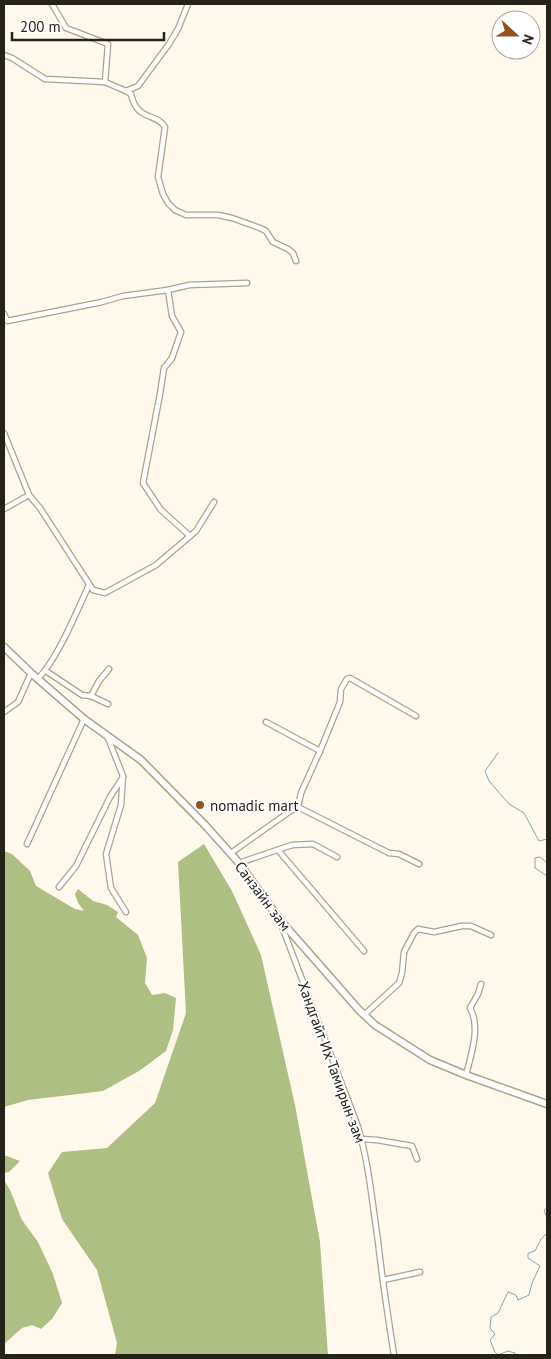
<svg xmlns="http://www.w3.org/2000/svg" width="551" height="1359" font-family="'PT Sans',sans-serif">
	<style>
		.forest { fill: #adbf83 }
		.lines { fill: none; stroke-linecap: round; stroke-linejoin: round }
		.stream { stroke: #81a6b6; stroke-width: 1 }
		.minor-casing { stroke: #aba28e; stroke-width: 7 }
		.secondary-casing { stroke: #aba28e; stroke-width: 9 }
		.minor { stroke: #fff; stroke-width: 4.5 }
		.secondary { stroke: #fff; stroke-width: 6 }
		.poi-dot { fill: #93511e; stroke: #fff; stroke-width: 2 }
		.labels { text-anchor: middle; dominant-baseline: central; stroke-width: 4; stroke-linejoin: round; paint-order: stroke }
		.poi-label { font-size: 15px; fill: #25221a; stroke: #fff; text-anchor: start }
		.street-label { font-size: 15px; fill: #25221a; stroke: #fff }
	</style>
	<rect width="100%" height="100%" fill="#fef9ec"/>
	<g class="forest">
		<path d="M204,844l28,47 29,64 34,150 25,137 8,113h-213l2,-12 -20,-73 -35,-51 -14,-46 14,-21 45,-4 48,-45 31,-90 -8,-151z"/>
		<path d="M4,851l8,3 18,17 6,15 39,23 9,2 -6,-8 -3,-9 3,-5 15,12 14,4 11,7 -2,5 22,18 9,23 -2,25 7,12 13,-2 11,5 -3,32 -7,21 -27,20 -36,20 -75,9 -24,7z"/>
		<path d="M4,1155l16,6 -11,11 -5,1z"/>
		<path d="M4,1180l6,10 12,30 16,22 15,32 9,29 -10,16 -11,10 -9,-4 -10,3 -18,16z"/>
	</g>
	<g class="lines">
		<g class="stream">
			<path d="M498,753l-13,18 4,10 20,23 15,9 15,28 8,-2"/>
			<path d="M547,863l-7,-6 -5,1v10l12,8"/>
			<path d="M547,1208l-3,2 3,8"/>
			<path d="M515,1355v-2l-7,-2 -10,4 -3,-3 -5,-12 5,-6 -5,-6 1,-11 7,-4 10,-21 8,3 2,5 11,-5 3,-12 8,-17 -12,-8v-5l7,-2 6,-12 6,-6"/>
		</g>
		<g class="minor-casing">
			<g id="minor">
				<path d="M52,4l14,24 42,16 -3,38"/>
				<path d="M4,55l8,3 33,21 60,3 21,9 5,3c6,28 25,18 34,33l-7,50 5,17 5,9 7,7 11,5h32l14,3 28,10 6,3 7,11 15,7 5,4 3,8"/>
				<path d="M126,91l12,-5 31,-42 9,-15 10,-25"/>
				<path d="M4,314l3,7 95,-19 21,-6 45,-6"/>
				<path d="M4,433l25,62"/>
				<path d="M4,509l25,-14 11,13 53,82 12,3 51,-28 40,-34 18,-29"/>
				<path d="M190,536l-29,-26 -18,-27 17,-89 4,-26 8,-10 9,-26 -9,-16 -4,-26 21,-5 58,-2"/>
				<path d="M46,671l36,24 9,1 8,-15 10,-12"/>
				<path d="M38,679c22,-25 37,-64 51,-94"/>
				<path d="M91,696l17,8"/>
				<path d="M4,712l14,-10 13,-29"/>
				<path d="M266,722l54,29"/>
				<path d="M108,738l15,38 -2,29 -15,49 5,34 15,24"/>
				<path d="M298,807l91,46 10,1 20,10"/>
				<path d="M27,844l57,-125"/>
				<path d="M278,850l86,101"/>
				<path d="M231,853l58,-41 9,-5 3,-14 19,-42 20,-49 1,-13 6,-10 3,-1 66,38"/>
				<path d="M239,863l53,-18 21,-1 24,13"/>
				<path d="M59,887l17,-21 34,-69 13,-20"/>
				<path d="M281,924l76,200c12,38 15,78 21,117 4,38 10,76 16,114"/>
				<path d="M364,1015l35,-32 3,-10 2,-21 10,-19 4,-4 16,3 28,-6h9l20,9"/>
				<path d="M466,1075c5,-20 15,-48 4,-67l8,-14 3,-10"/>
				<path d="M362,1139l15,1 35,6 5,13"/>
				<path d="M383,1280l37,-8"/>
			</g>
		</g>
		<g class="secondary-casing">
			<path id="secondary" d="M4,647l27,26 53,46 57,41 64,65 34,38 41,57 79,90 16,15 55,35 36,15 81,29"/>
		</g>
		<use href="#minor" class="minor"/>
		<use href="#secondary" class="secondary"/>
	</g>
	<circle class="poi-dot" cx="200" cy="805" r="5"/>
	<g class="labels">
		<g class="poi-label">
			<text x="210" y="805">nomadic mart</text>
		</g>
		<g class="street-label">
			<text transform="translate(263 896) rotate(53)">Санзайн зам</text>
			<text transform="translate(332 1062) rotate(70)">Хандгайт Их Тамирын зам</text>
		</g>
	</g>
	<rect width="551" height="1359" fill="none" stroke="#25221a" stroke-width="10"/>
	<g transform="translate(516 35) rotate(111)"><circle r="24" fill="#ffffff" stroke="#a8a7a3"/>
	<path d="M0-4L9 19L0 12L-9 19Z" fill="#93511e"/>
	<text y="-8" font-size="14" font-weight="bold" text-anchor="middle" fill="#25221a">N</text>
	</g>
	<path d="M12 32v8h152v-8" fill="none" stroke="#25221a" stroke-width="2.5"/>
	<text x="20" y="32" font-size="15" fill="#25221a" stroke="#ffffff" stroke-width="4" paint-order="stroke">200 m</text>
</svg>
